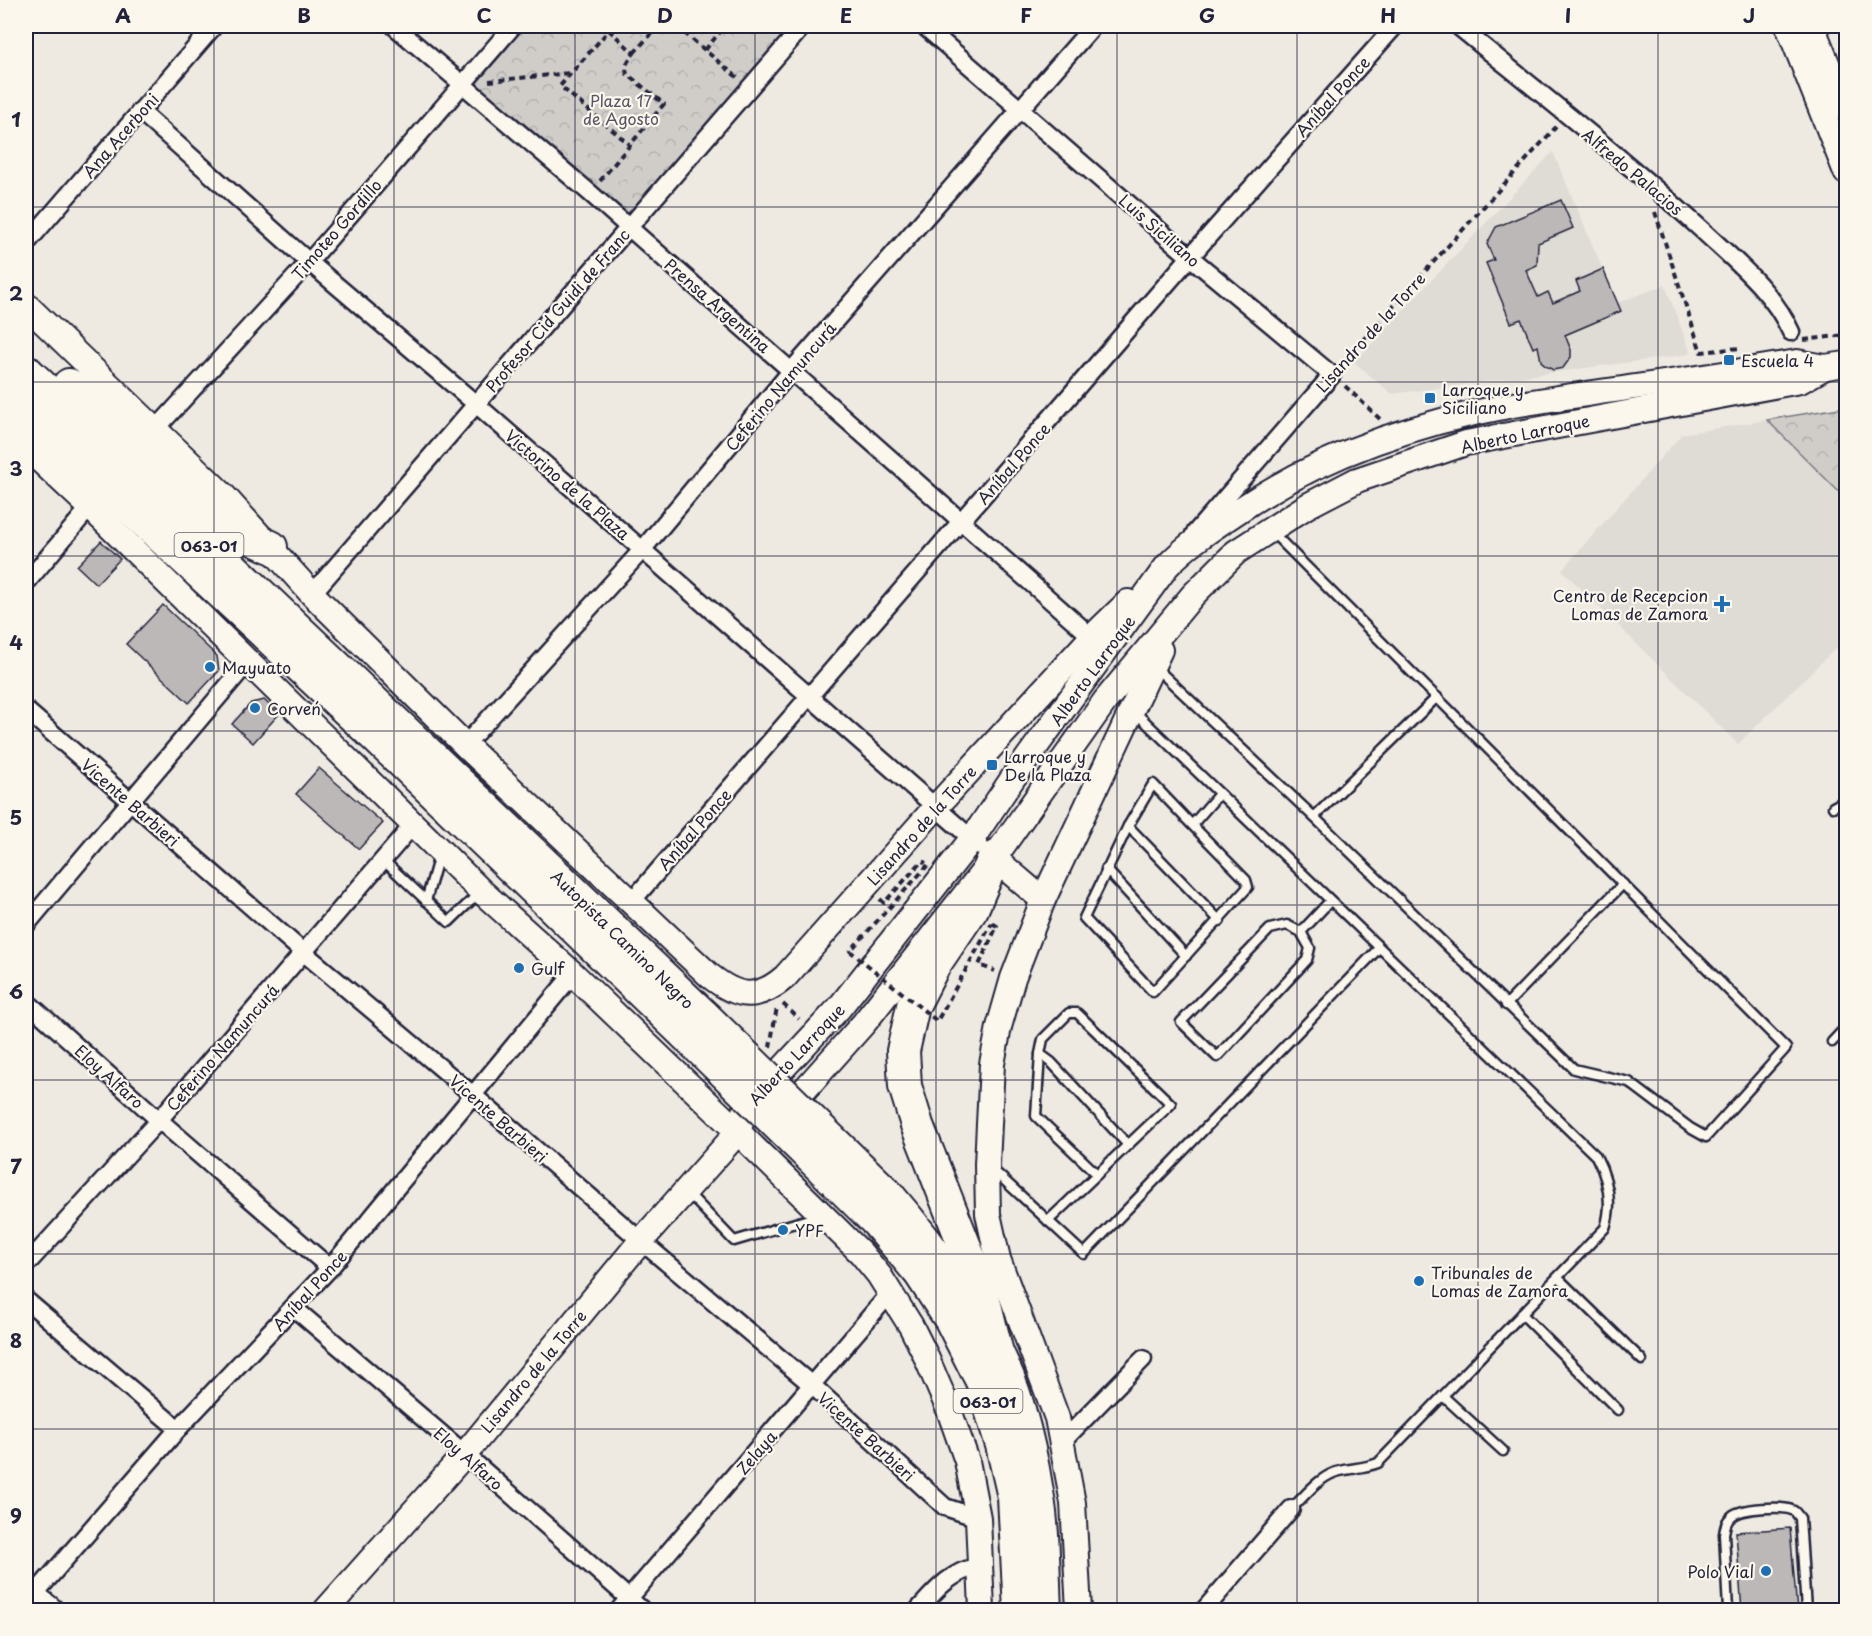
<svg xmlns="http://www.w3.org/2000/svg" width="1872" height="1636" font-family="'Playpen Sans',sans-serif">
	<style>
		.built { fill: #dfdbd5 }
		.park { fill: url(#park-crowns); stroke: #797882; stroke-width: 1.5 }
		.building { fill: #bcb8b8; stroke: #22223b; stroke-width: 1.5 }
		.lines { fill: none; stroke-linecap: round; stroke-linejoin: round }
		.lane-casing { stroke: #22223b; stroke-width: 13 }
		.street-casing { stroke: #22223b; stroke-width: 21 }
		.secondary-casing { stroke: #22223b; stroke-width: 28 }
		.highway-casing { stroke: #22223b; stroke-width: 36 }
		.path { stroke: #22223b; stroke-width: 4; stroke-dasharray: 6 4.5; stroke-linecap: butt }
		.lane { stroke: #fbf7ec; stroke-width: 8 }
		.street { stroke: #fbf7ec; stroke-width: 16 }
		.secondary { stroke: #fbf7ec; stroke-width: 24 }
		.highway { stroke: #fbf7ec; stroke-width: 32 }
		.highway-bridge-casing { stroke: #22223b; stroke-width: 36; stroke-linecap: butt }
		.path-bridge { stroke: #22223b; stroke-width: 4; stroke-dasharray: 6 4.5; stroke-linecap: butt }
		.highway-bridge { stroke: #fbf7ec; stroke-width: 32 }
		.grid { fill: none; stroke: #22223b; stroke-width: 1.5; stroke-opacity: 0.55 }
		.poi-dot { fill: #1f6fb2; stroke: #fbf7ec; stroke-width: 2 }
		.labels { text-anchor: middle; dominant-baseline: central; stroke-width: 4.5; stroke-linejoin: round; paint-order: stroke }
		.shield { fill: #fbf7ec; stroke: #636270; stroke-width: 1.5 }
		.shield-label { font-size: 15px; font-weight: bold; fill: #22223b }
		.street-label { font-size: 16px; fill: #22223b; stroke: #fbf7ec }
		.park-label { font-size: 16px; fill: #565566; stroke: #fbf7ec }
		.poi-label { font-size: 16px; fill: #22223b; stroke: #fbf7ec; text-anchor: start }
		.neatline { fill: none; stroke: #22223b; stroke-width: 2 }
		.grid-label { font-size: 20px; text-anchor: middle; font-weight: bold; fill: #22223b }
	</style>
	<defs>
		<pattern id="park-crowns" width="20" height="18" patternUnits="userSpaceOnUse" patternTransform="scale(1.5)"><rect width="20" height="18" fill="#d0cdc9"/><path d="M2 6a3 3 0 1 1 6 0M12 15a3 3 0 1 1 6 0" fill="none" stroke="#b2b0ae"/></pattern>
	</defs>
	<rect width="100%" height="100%" fill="#eeeae2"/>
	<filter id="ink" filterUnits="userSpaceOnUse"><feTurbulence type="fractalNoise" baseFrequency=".0167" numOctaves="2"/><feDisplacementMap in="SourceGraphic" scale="12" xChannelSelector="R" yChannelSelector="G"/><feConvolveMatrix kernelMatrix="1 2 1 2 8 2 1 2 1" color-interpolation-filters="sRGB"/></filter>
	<g filter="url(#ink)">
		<g class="built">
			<path d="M1553,152l64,151 48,-18 26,69 -299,40 -38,-32z"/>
			<path d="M1767,420l79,79v139l-108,106 -176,-174 120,-136z"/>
		</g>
		<g class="park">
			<path d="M513,26h290l-174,201 -166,-144z"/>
			<path d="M1846,407v92l-79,-79z"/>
		</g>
		<g class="building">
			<path d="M1561,200l12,28 -35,15 -1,22 -11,5 12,27 10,-5 5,11 27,-12 -4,-10 27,-12 18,42 -56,24 6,15v7l-8,11 -10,2 -9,-5 -3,-4 -3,-15 -5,2 -12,-29 -10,4 -25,-60 8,-3 -7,-16 9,-17z"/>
			<path d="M101,541l19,18 -24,25 -19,-18z"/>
			<path d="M163,605l54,51 2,15 -30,32 -63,-59z"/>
			<path d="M264,700l15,14 -26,29 -21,-19 19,-21z"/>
			<path d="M319,768l64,55 -24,26 -63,-55z"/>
			<path d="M1790,1528l7,83h-55l-6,-79z"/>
		</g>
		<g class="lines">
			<g class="lane-casing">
				<g id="lane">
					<path d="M1155,667l159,150 260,252 55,13 61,46 16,9 80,-89 -514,-516"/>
					<path d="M1134,711l462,445c12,23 17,48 9,72l-227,235c-13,5 -25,5 -38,8 -20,4 -35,25 -49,38"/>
					<path d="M1833,807l13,-7"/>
					<path d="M1314,817l123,-120"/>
					<path d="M1192,825l54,55 2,7 -95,105 -69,-74 44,-92 25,-42 39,41 27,-31"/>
					<path d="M1128,826l92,95"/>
					<path d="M383,860l66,62 31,-30"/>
					<path d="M1106,869l80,87"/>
					<path d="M426,901l13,-46"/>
					<path d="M1301,932l9,16 -3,12 -90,97 -36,-35 89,-93 17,-4 14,7 29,-31"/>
					<path d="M1506,1005l117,-121"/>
					<path d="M1832,1042l14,-15"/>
					<path d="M1040,1054l-4,62 61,58"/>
					<path d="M991,1168l93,86 295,-306"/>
					<path d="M688,1193l46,48 85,-25"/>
					<path d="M1048,1221l123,-117 -94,-91h-8l-26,26 -3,15 11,8 77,83"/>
					<path d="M1558,1278l84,82"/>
					<path d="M1522,1314l96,96"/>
					<path d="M1443,1396l60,55"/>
					<path d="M1728,1610l-4,-76c1,-7 2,-13 8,-18 8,-8 52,-11 62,-5 2,1 4,5 6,7l6,92"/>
				</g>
			</g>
			<g class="street-casing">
				<g id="street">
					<path d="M394,26l196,167 502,444"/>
					<path d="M924,26l266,231 142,118 -138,159"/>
					<path d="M1458,26c82,67 166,133 244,204 32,30 71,61 89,102"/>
					<path d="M140,111l169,151 167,142 504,442"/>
					<path d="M26,244l188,-218"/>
					<path d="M156,429l153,-167 204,-236"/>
					<path d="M26,583l64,-76"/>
					<path d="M312,594l491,-568"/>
					<path d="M26,710l277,242 170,143 168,146 172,145 132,121 33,11"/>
					<path d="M465,745l178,-196 149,-179 301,-344"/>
					<path d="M632,901l558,-644 205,-231"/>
					<path d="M26,925l221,-262"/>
					<path d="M26,1001l133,119 171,148"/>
					<path d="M26,1265l133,-145 254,-295"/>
					<path d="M26,1300l152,129"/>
					<path d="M294,1308l171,146 177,156"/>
					<path d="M1062,1442l81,-83"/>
					<path d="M33,1596l145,-167 152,-161 243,-294"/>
					<path d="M619,1610l272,-318"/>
					<path d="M918,1610c18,-20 33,-39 62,-44"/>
					<path d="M1204,1610l87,-101"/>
				</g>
			</g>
			<g class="secondary-casing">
				<g id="secondary">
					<path d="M1788,26l58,146"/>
					<path d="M1812,26l34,84"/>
					<path d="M26,305l198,191 88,98 153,151 245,231c28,22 47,25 75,1l151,-170 156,-170 36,-35"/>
					<path d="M26,447l64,60 391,384 92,83 165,158 123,121 18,22 32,51 13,26 25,58 18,51 11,57 4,92"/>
					<path d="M994,858l49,42"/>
					<path d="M782,1115l82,-92 130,-165 111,-157 88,-106 43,-43 71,-46 50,-26 109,-37 334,-62 25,-14"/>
					<path d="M26,1590l25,20"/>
					<path d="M326,1610l139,-156 176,-213 97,-109 7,-23 94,-101 133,-169 41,-61 154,-212c20,-21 44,-37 68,-53 83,-57 180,-90 278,-108 41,-7 82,-12 122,-18 54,-7 108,-16 162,-25l28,5 21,-3"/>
					<path d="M1079,1610l-6,-107 -16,-85 -59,-159 -10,-45 -1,-50 5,-100 7,-37 14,-49 30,-78 117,-250"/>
				</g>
			</g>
			<g class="highway-casing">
				<g id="highway">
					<path d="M26,371l678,645"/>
					<path d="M69,385l174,149 28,13"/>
					<path d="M26,411l349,325 311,299"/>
					<path d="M994,858l-22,51 -38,56 -21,41 -10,45 2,35 12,39 63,160 17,68"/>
					<path d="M887,1194c42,49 80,100 109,157 21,40 34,97 41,141 7,39 6,79 8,118"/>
					<path d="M876,1221l44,52 31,47 31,61 20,64 12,52 6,113"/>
				</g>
			</g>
			<g class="path">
				<path d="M676,26l61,51"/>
				<path d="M705,50l20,-24"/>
				<path d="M634,53l24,-27"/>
				<path d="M489,81l82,-8"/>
				<path d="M600,181l64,-77 -37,-30c-3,-10 2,-14 7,-21l-25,-23 -49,56 69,58"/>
				<path d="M1655,212l46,140 39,-4"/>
				<path d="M1804,340l42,-5"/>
				<path d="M1341,364l215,-237"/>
				<path d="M1345,386l36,34"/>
				<path d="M880,899l4,4 38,-42 4,2"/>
				<path d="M992,923l5,3 -18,39 16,6"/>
				<path d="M783,1004l16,15"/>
				<path d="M770,1047l7,-40"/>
			</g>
			<use href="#lane" class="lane"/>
			<use href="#street" class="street"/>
			<use href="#secondary" class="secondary"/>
			<use href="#highway" class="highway"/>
			<g class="highway-bridge-casing">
				<g id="highway-bridge">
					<path d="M704,1016l183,178"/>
					<path d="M686,1035l190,186"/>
				</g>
			</g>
			<path class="path-bridge" d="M928,865l-78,86 87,70 55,-98"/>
			<use href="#highway-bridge" class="highway-bridge"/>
		</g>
	</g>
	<path class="grid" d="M214,26v1584M394,26v1584M575,26v1584M755,26v1584M936,26v1584M1117,26v1584M1297,26v1584M1478,26v1584M1658,26v1584M26,207h1820M26,382h1820M26,556h1820M26,731h1820M26,905h1820M26,1080h1820M26,1254h1820M26,1429h1820"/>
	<g class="poi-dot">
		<rect x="1723" y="354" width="12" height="12" rx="3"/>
		<rect x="1424" y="392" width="12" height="12" rx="3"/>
		<path d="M1719 595h6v6h6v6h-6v6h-6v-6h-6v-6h6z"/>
		<circle cx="210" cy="667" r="6"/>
		<circle cx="255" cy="708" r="6"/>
		<rect x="986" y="759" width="12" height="12" rx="3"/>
		<circle cx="519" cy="968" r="6"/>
		<circle cx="783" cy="1230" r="6"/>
		<circle cx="1419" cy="1281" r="6"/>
		<circle cx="1766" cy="1571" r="6"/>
	</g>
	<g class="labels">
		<g class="shield">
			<rect x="174.5" y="533" width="69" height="24" rx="4.5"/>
			<rect x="953.5" y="1389" width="69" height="24" rx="4.5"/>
		</g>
		<g class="shield-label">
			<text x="209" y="545">063-01</text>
			<text x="988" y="1401">063-01</text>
		</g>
		<g class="street-label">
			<text transform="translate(1332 96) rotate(-48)">Aníbal Ponce</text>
			<text transform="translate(120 135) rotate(-49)">Ana Acerboni</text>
			<text transform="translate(1633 171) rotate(40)">Alfredo Palacios</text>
			<text transform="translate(336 229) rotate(-49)">Timoteo Gordillo</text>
			<text transform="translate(1160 230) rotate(41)">Luis Siciliano</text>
			<text transform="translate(718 305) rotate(41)">Prensa Argentina</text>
			<text transform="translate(557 310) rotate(-49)">Profesor Cid Guidi de Franc</text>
			<text transform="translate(1370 332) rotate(-48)">Lisandro de la Torre</text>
			<text transform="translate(780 386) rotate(-50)">Ceferino Namuncurá</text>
			<text transform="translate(1525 433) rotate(-12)">Alberto Larroque</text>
			<text transform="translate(1013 463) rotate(-49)">Aníbal Ponce</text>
			<text transform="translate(568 484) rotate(41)">Victorino de la Plaza</text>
			<text transform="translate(1092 670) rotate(-54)">Alberto Larroque</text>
			<text transform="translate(131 802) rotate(41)">Vicente Barbieri</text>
			<text transform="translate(921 825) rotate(-48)">Lisandro de la Torre</text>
			<text transform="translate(694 829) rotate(-49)">Aníbal Ponce</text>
			<text transform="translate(623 939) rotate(44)">Autopista Camino Negro</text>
			<text transform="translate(222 1047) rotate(-49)">Ceferino Namuncurá</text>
			<text transform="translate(796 1054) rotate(-47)">Alberto Larroque</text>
			<text transform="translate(110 1076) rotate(42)">Eloy Alfaro</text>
			<text transform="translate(499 1118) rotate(41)">Vicente Barbieri</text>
			<text transform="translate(309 1290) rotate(-48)">Aníbal Ponce</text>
			<text transform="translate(533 1371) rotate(-50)">Lisandro de la Torre</text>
			<text transform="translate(867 1436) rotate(42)">Vicente Barbieri</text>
			<text transform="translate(756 1452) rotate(-49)">Zelaya</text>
			<text transform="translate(469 1458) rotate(41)">Eloy Alfaro</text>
		</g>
		<g class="park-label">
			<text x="621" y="100">Plaza 17<tspan x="621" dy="18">de Agosto</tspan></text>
		</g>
		<g class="poi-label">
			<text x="1741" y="360">Escuela 4</text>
			<text x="1442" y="389">Larroque y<tspan x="1442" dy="18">Siciliano</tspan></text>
			<text x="1708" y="595" text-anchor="end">Centro de Recepcion<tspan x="1708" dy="18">Lomas de Zamora</tspan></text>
			<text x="222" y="667">Mayuato</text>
			<text x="267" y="708">Corveń</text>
			<text x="1004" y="756">Larroque y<tspan x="1004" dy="18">De la Plaza</tspan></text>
			<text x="531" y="968">Gulf</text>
			<text x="795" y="1230">YPF</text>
			<text x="1431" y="1272">Tribunales de<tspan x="1431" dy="18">Lomas de Zamora</tspan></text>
			<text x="1754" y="1571" text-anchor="end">Polo Vial</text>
		</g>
	</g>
	<rect width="1872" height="1636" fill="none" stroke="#fbf7ec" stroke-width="66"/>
	<rect x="33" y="33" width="1806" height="1570" class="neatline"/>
	<g class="grid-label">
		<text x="123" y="23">A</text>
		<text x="304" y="23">B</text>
		<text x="484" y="23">C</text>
		<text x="665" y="23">D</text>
		<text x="846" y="23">E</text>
		<text x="1026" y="23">F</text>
		<text x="1207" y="23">G</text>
		<text x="1388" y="23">H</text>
		<text x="1568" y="23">I</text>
		<text x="1749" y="23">J</text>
		<text x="16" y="127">1</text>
		<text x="16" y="301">2</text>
		<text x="16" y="476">3</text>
		<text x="16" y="650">4</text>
		<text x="16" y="825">5</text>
		<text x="16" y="999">6</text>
		<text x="16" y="1174">7</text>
		<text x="16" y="1348">8</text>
		<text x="16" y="1523">9</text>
	</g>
</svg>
